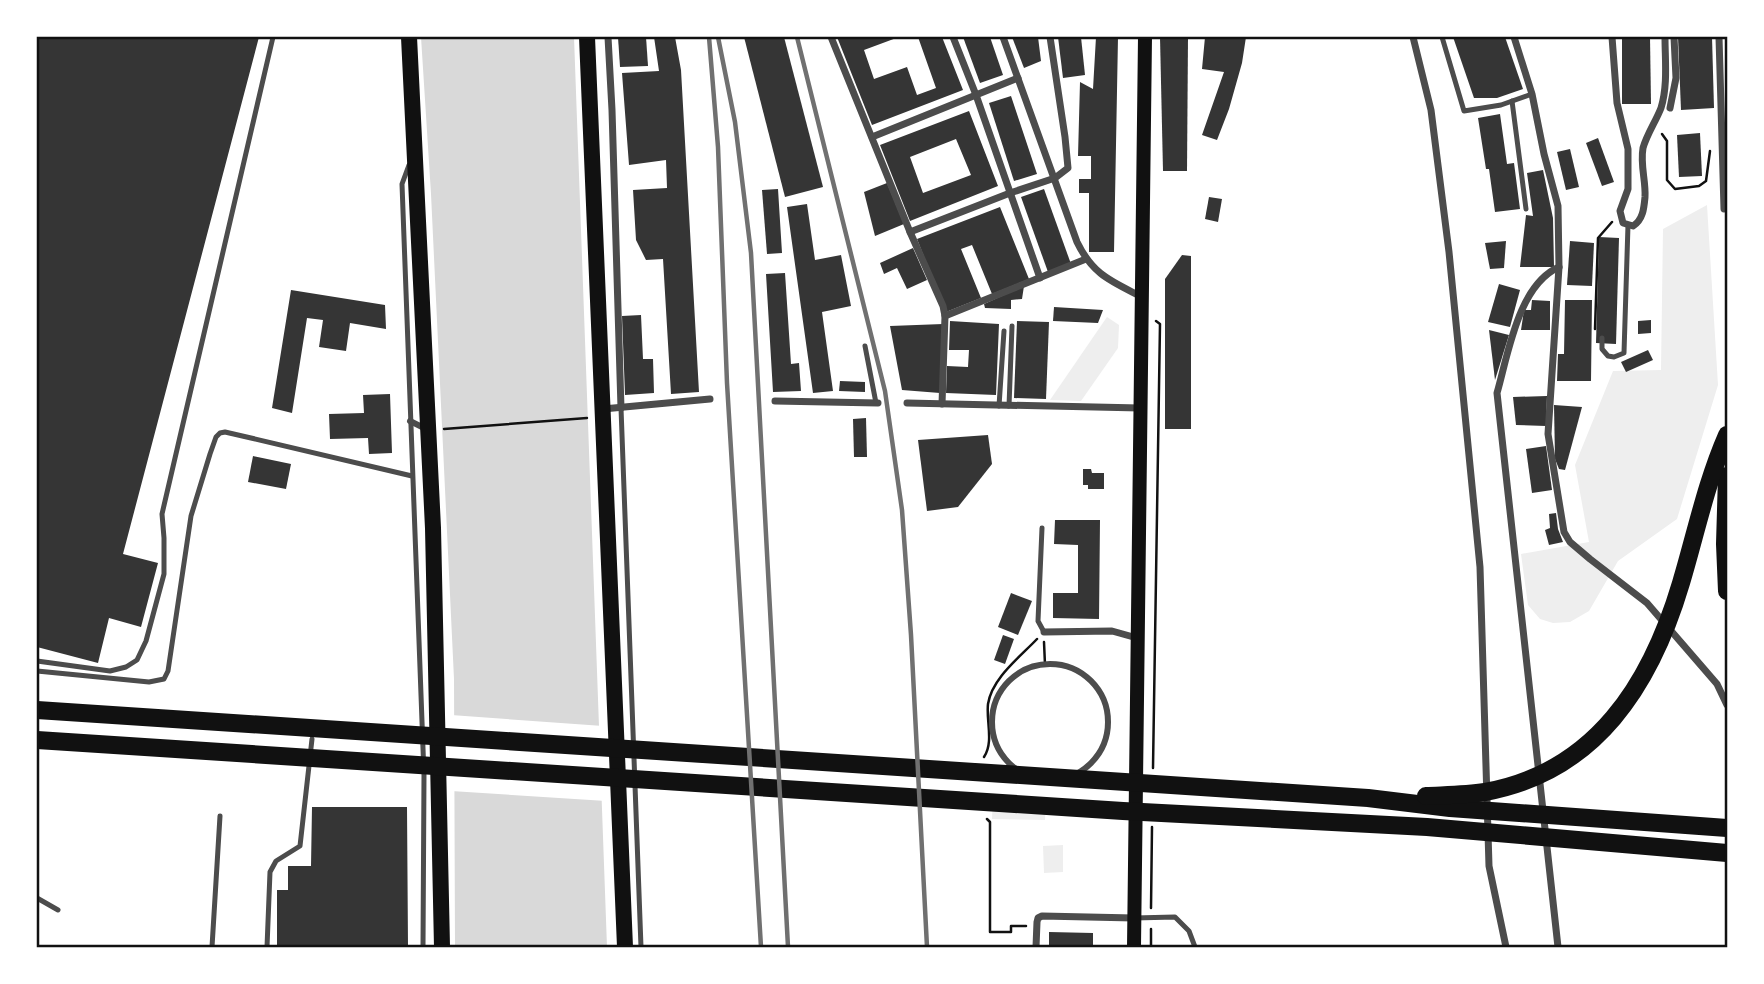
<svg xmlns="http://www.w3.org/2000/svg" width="1764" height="984" font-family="Jost,sans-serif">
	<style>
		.green { fill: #eee }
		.water { fill: #d9d9d9 }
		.pier { fill: #fff }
		.building { fill: #353535; fill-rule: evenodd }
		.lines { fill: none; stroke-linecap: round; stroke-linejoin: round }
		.path { stroke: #111; stroke-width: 2.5 }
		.service { stroke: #4c4c4c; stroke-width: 5 }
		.pedestrian { stroke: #4c4c4c; stroke-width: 6 }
		.minor { stroke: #4c4c4c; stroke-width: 7 }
		.secondary { stroke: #111; stroke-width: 14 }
		.primary { stroke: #111; stroke-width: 16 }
		.motorway { stroke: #111; stroke-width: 18 }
		.rail { stroke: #707070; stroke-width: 4.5 }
		.neatline { fill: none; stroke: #111; stroke-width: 2.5 }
	</style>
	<rect width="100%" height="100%" fill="#fff"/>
	<g class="green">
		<path d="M1707,205l11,180 -41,134 -59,42 -29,50 -19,11 -17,1 -13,-4 -12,-14 -7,-51 68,-12 -14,-77 38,-94 48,-1 2,-141z"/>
		<path d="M1107,317l12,8 -1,23 -37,53 -31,-1z"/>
		<path d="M993,798l53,1 -1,21 -53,-1z"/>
		<path d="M1063,845v27l-19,1 -1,-27z"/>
	</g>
	<path class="water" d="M421,37h153l33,910h-152l-1,-268 -23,-485z"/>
	<path class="pier" d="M451,715l152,11 3,75 -155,-10z"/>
	<g class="building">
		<path d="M37,37h222l-136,517 35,9 -17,64 -32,-9 -11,45 -61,-16z"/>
		<path d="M618,37h28l2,29 -28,1z"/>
		<path d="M654,37h21l6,33 18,322 -28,2 -8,-135 -17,1 -10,-20 -3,-50 34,-2 -1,-28 -37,5 -7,-92 37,-2z"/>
		<path d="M744,37h40l39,150 -38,10z"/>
		<path d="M837,37h62l-35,13 10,29 33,-12 10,28 19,-7 -18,-51h24l21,53 -91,35z"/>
		<path d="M963,37h27l13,38 -23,8z"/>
		<path d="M1012,37h26l3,24 -17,7z"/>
		<path d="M1058,37h23l4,38 -22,3z"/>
		<path d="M1096,37h22l-4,215h-25v-59h-10v-14h12v-23h-13l2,-74 13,7z"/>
		<path d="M1160,37h28l-1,134h-24z"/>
		<path d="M1205,37h41l-4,26 -13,46 -12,31 -15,-5 22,-63 -22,-3z"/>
		<path d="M1453,37h52l18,52 -26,9h-23z"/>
		<path d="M1622,37h28l1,67h-29z"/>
		<path d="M1678,37h34l2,71 -33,2z"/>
		<path d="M1011,96l26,78 -23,7 -25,-78z"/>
		<path d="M969,111l29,75 -88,35 -30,-76zM956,139l15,36 -48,18 -13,-36z"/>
		<path d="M1500,114l7,50 7,-1 6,46 -25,3 -6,-43h-3l-8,-51z"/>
		<path d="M1700,133l2,43 -23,1 -2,-42z"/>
		<path d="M1598,138l16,44 -12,4 -16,-43z"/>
		<path d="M1570,149l9,38 -13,3 -9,-38z"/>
		<path d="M1543,170l10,48 1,49h-34l6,-52 7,1 -6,-43z"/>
		<path d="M887,183l17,41 -29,12 -11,-44z"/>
		<path d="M778,189l4,64 -15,1 -5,-64z"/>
		<path d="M1044,189l27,75 -23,8 -27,-75z"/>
		<path d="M1209,197l13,2 -4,23 -13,-3z"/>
		<path d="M807,204l8,56 26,-5 10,51 -29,6 11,79 -20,2 -26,-186z"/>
		<path d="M1000,207l29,72 -37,15 -20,-49 -11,4 20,49 -35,14 -29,-73z"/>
		<path d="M1599,237l20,1 -3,106 -20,-1z"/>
		<path d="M1506,241l-2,27 -14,1 -5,-26z"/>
		<path d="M1570,241l24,2 -2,43 -25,-1z"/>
		<path d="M913,248l14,32 -20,9 -10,-21 -13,6 -4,-11z"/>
		<path d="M1182,255l9,1v173h-26v-150z"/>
		<path d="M785,273l6,91 8,-1 2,28 -28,1 -7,-118z"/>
		<path d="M1499,284l21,6 -10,37 -22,-5z"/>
		<path d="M1024,286l-2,13 -11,1v9l-26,-1 -1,-4z"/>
		<path d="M291,290l94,15 1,24 -36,-6 -4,28 -27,-4 4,-27 -16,-2 -15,95 -20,-5z"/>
		<path d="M1532,300l18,1v29h-29l3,-20h7z"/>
		<path d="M1565,300h27l-1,81h-34l1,-27h6z"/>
		<path d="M1054,307l49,3 -5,13 -45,-2z"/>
		<path d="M641,315l2,44h10l1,34 -29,2 -3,-79z"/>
		<path d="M1651,320v13l-13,1v-13z"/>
		<path d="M950,321l49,3 -3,71 -50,-2 1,-27 21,1 1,-17h-20z"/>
		<path d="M1017,321l32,1 -3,77 -32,-1z"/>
		<path d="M943,324l-3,69 -38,-3 -12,-64z"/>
		<path d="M1489,330l20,5 -14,45z"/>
		<path d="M1648,350l5,10 -27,12 -5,-10z"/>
		<path d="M840,381l25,1v10l-26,-1z"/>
		<path d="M390,394l2,59 -23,1 -1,-16 -38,1 -1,-25 35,-1 -1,-18z"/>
		<path d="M1547,396l-1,30 -30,-1 -3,-28z"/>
		<path d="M1554,405l28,2 -17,63 -6,-1 -4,-10z"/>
		<path d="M866,418l1,39h-13l-1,-38z"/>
		<path d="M988,435l4,29 -34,43 -31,4 -9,-71z"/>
		<path d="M1546,446l6,44 -20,3 -6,-44z"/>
		<path d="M253,456l38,8 -5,25 -38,-7z"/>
		<path d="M1083,469h8l1,4h12v16h-16v-4h-5z"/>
		<path d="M1556,513l2,16 5,13 -14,3 -4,-15 5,-2 -1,-14z"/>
		<path d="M1055,520h45l-1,99 -46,-1v-25h25v-48l-24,-1z"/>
		<path d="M1011,593l21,8 -14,34 -20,-8z"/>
		<path d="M1003,635l11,4 -9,25 -11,-4z"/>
		<path d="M312,807h95l1,140h-131v-57h11v-24h23z"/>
		<path d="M1049,932l44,1v14h-44z"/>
	</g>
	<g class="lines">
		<g class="path">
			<path d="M1662,134l5,7v39l8,9 24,-3 7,-5 4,-30"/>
			<path d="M1595,329l3,-91 14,-16"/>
			<path d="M444,429l143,-11"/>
			<path d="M1044,642l1,23"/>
			<path d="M984,757c10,-15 2,-36 4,-53 4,-26 32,-47 49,-65"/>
			<path d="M1153,768l7,-444 -4,-3"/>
			<path d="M987,819l3,3v110h21v-6h15"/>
			<path d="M1151,908l1,-81"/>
			<path d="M1151,947v-18"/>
		</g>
		<g class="service">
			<path d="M1442,37l22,74 37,-6 31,-11"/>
			<path d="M1512,101l14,108"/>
			<path d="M409,165l-7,19 22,591 -1,172"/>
			<path d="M1602,338v11l6,7 6,1 10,-4 4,-128"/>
			<path d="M865,346l11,57"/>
			<path d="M999,406l5,-75"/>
			<path d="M1009,406l3,-80"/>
			<path d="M621,408l20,539"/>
			<path d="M1042,528l-4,93 6,11"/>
			<path d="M37,661l73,10 16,-4 11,-7 9,-19 18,-67v-36l-2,-24 111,-477"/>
			<path d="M37,671l112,11 15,-3 4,-8 23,-155 19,-62 6,-17 4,-4 5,-1 26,6 161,38"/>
			<path d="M37,898l21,12"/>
			<path d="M1134,918l41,-1 14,14 6,16"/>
			<path d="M212,947l8,-131"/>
			<path d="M267,947l3,-75 6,-11 24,-15 12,-107"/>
		</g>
		<g class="pedestrian">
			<path d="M410,421l16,8"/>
			<circle cx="1050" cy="722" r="58"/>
		</g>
		<g class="minor">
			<path d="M608,37l4,73 9,298"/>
			<path d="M831,37l79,195 33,74 2,10 -3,88"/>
			<path d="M953,37l23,58 64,183"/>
			<path d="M1003,37l74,205c16,33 34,39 65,55"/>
			<path d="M1413,37l18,73 18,142 31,315 9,299 17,81"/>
			<path d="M1514,37l18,57 12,60 14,52 1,61 -11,167 16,98 6,10 20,17 57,44 70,81 10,21"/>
			<path d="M1612,37l5,66 11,46v40l-8,22 3,12 10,3c10,-6 11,-18 12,-29 1,-16 -5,-32 -2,-49 4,-14 13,-27 18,-40 7,-23 4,-48 4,-71"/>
			<path d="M1719,37l5,172"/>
			<path d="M1670,108l6,-30 -2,-41"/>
			<path d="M872,137l146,-59"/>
			<path d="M910,232l100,-39 45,-15 13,-10 -3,-31 -15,-100"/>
			<path d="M945,316l141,-57"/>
			<path d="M775,401l103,2"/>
			<path d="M907,403l233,5"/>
			<path d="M603,409l107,-10"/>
			<path d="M1044,632l68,-1 25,7"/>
			<path d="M1036,947l1,-25 1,-4 4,-2 92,2"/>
			<path d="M1558,947l-61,-554c11,-38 21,-108 62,-126"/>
		</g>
		<path class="secondary" d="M1134,947l11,-910"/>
		<g class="primary">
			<path d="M409,37l24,491 9,419"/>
			<path d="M587,37l38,910"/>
		</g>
		<g class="motorway">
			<path d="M1727,476l-2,68 2,47"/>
			<path d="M37,710l1331,88 82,10 277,20"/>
			<path d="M37,740l1086,71 304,16 300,26"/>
			<path d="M1426,796c20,-1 40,-1 59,-4 111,-20 166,-108 196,-209 15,-50 25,-100 46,-148"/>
		</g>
		<g class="rail">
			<path d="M709,37l9,110 9,236 34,564"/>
			<path d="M718,37l17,85 16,131 37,694"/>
			<path d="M797,37l88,354 17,119 9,125 16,312"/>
		</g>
	</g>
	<rect width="1764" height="984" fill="none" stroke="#ffffff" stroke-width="77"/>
	<rect x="38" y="38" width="1688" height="908" class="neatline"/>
</svg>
